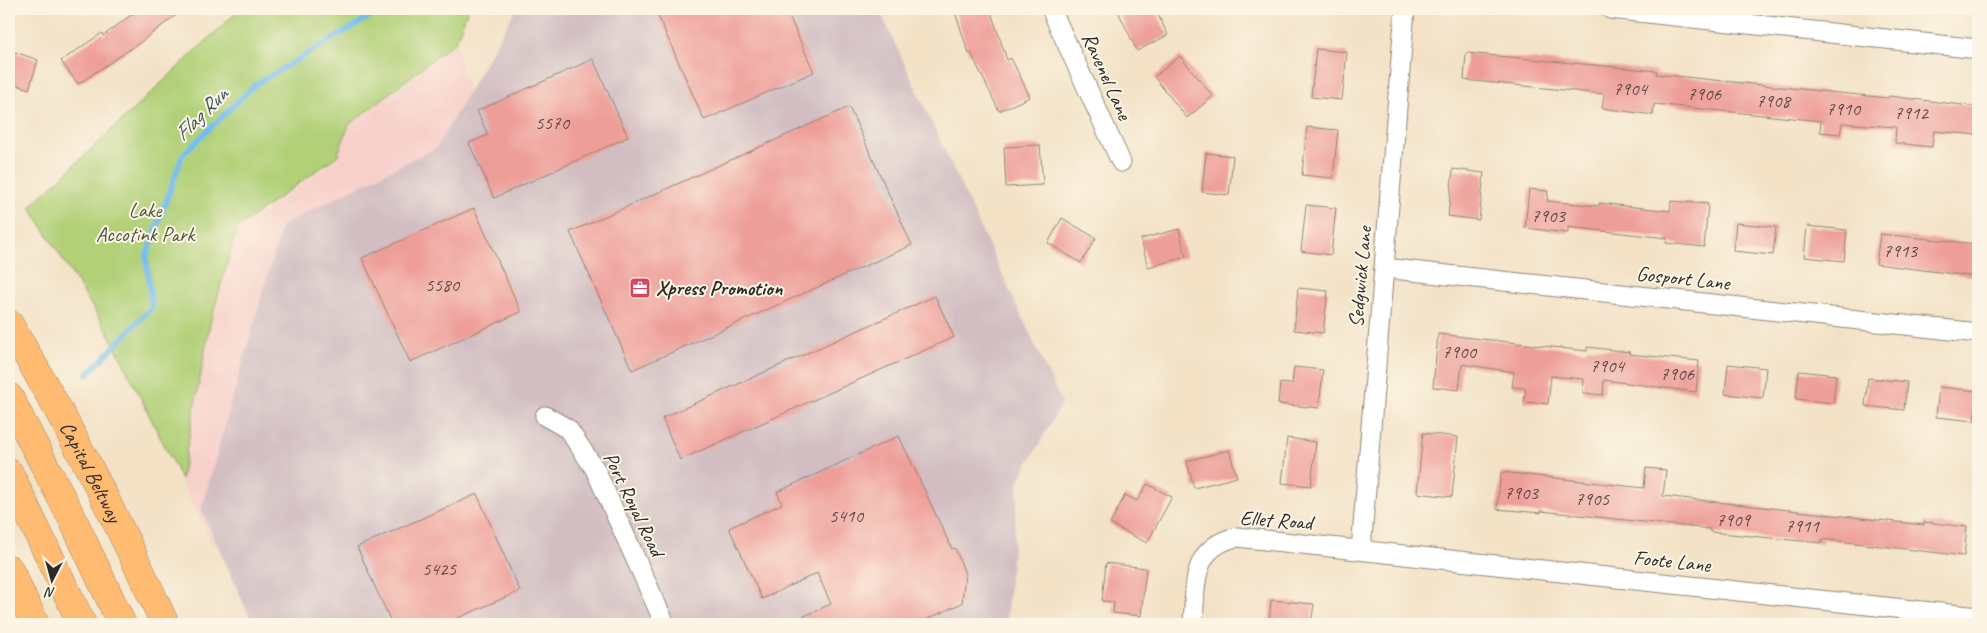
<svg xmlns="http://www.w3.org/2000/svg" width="1987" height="633" font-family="Caveat,sans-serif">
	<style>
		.built { fill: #f7d0ca }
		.industrial { fill: #d2bec2 }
		.green { fill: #b1d077; stroke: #6e7e51 }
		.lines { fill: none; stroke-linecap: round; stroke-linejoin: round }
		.stream { stroke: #73bceb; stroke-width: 5.5 }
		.building { fill: #ee9e99 }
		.minor-casing { stroke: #8f8678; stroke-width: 21 }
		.highway-casing { stroke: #8f8678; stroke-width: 29 }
		.minor { stroke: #fff; stroke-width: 19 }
		.highway { stroke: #ffbb71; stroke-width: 28 }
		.labels { text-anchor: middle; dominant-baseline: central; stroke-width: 4; stroke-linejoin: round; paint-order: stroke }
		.number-label { font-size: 19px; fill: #5c4846 }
		.street-label { font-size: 21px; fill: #2b2b2b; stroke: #fcf5e5 }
		.park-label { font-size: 21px; fill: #4c543e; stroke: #fcf5e5 }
		.poi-label { font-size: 21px; font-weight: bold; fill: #2b2b2b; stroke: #fcf5e5; text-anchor: start }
		.water-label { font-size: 22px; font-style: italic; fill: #415665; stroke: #fcf5e5 }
	</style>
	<rect width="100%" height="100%" fill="#fcf5e5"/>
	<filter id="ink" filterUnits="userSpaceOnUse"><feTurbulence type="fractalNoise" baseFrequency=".02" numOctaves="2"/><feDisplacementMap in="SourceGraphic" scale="10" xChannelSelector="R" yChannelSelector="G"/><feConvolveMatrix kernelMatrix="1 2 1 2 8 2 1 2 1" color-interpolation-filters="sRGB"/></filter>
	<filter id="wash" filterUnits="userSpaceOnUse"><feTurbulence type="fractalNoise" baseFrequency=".0096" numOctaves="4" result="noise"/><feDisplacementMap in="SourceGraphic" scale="20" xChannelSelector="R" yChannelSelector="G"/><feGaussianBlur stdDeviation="1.12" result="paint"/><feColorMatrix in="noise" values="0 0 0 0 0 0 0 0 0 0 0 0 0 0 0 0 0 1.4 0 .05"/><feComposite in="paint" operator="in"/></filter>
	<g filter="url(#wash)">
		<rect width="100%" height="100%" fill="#f3e2c6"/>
		<path class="built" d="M456,44l84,330 -33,36 -294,135 -32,-64 30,-154 27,-96 99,-72 12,-32z"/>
		<path class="industrial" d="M516,9h363l183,394 -43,77 -13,144h-753l-52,-115 81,-284 155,-78z"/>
		<path class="green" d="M240,9h228l-12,32 -107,84 -12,31 -100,72 -27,96 -29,155 -73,-147 -78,-125z"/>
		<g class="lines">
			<path class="stream" d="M87,375l65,-68 -6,-50 37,-103 72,-69 121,-72 3,-4"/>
		</g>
		<g id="blocks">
			<g class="building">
				<path d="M139,9h45l-46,35 -60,40 -17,-23 41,-28 1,3z"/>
				<path d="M655,9h131l28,63 -110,48z"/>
				<path d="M954,9h36l17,51 4,-2 19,39 -31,14 -28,-58 -2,1z"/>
				<path d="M1117,9h38l13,26 -31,16z"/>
				<path d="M1316,49l31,3 -5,48 -31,-3z"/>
				<path d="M9,50l29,10 -9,29 -20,-7z"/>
				<path d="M1466,53l191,18 -1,3 232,24 1,-2 89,11v28l-44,-4 -2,16 -37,-4 1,-16 -54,-4 -2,11 -20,-2 1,-11 -167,-17 -1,11 -51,-7 2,-14 -140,-14z"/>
				<path d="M1180,56l33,40 -26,22 -33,-41z"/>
				<path d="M593,59l35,78 -134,61 -25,-55 19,-8 -11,-24z"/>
				<path d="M849,107l63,138 -280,125 -62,-138z"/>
				<path d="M1307,127l31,3 -5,48 -31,-3z"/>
				<path d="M1040,145l3,40 -37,2 -2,-40z"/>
				<path d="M1206,153l27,3 -4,39 -27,-3z"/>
				<path d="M1453,169l31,4 -5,47 -31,-4z"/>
				<path d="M1529,189l19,2 -1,10 52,5v-3l71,8 1,-10 37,3 -4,43 -38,-4 1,-5 -99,-11v6l-43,-5z"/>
				<path d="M1306,205l30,3 -5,47 -30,-4z"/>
				<path d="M474,208l47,104 -111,50 -48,-104z"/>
				<path d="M1062,218l34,20 -15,25 -33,-20z"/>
				<path d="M1736,223l40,4 -3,28 -40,-4z"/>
				<path d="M1807,226l40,4 -3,31 -40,-4z"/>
				<path d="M1179,229l7,28 -38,10 -7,-28z"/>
				<path d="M1880,234l98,10v33l-102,-13z"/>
				<path d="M1298,288l30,3 -5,42 -29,-3z"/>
				<path d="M935,296l19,41 -274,123 -18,-42z"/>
				<path d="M1438,334l149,17v-4l43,5 -1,2 70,7 -3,31 -92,-12 -1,15 -20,-2 1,-14 -33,-3 -3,28 -24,-2 2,-14 -14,-1 2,-15 -52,-8 -3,26 -26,-3z"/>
				<path d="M1728,364l38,4 -3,30 -38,-4z"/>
				<path d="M1294,367l29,3 -4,38 -41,-4 2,-21 12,1z"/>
				<path d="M1799,371l37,4 -3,28 -37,-4z"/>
				<path d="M1868,378l39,4 -3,28 -39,-4z"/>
				<path d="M1939,387l39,4 -4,30 -38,-4z"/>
				<path d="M1423,433l35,4 -6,60 -35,-4z"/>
				<path d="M899,436l53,113 3,-1 10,26 -3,29 -45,21h-131l45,-20 -14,-31 -55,26 -33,-71 53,-24 -5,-12z"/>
				<path d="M1287,438l29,4 -5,44 -29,-3z"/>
				<path d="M1229,450l8,27 -43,11 -7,-27z"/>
				<path d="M1646,468l20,2 -3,26 261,29v-3l43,5 -3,29 -142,-17v4l-112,-11v-3l-169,-18v2l-44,-4 4,-37 143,16z"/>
				<path d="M1147,484l25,13 -25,46 -37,-19 15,-29 12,6z"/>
				<path d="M477,494l43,97 -76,33h-52l-35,-77z"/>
				<path d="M1106,563l40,5 -5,48 -28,-3 1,-11 -12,-1z"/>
				<path d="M1271,600l43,4 -3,20h-42z"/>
			</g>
		</g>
	</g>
	<g filter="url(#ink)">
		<use href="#blocks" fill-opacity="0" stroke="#8f8678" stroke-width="1"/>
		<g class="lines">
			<g class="minor-casing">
				<g id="minor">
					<path d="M1051,9l70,153"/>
					<path d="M1610,9l368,40"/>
					<path d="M1384,268l594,65"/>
					<path d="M545,416l23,13 27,40 70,155"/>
					<path d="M1361,550l44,-541"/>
					<path d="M1193,624c3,-38 -3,-77 44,-87l741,80"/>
				</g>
			</g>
			<g class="highway-casing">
				<g id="highway">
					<path id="s1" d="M9,324c58,97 109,197 156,300"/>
					<path d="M9,397l63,121 50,106"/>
					<path d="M9,473l73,151"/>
					<path d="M9,569l26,55"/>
				</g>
			</g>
			<use href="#minor" class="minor"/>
			<use href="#highway" class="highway"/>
		</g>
	</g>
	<defs>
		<g id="office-square" transform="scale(1.125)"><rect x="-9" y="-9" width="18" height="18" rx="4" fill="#d1495b" stroke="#fcf5e5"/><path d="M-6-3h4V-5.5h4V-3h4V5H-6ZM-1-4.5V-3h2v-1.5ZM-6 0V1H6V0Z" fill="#fff"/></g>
	</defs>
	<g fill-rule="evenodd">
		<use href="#office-square" x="640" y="288"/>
	</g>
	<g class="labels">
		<g class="number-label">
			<text x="1630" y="89">7904</text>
			<text x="1704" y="94">7906</text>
			<text x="1773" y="101">7908</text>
			<text x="1843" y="109">7910</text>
			<text x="1911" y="113">7912</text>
			<text x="552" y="123">5570</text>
			<text x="1548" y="216">7903</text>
			<text x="1900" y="251">7913</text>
			<text x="442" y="285">5580</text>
			<text x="1459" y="352">7900</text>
			<text x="1607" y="366">7904</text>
			<text x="1677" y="374">7906</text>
			<text x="1521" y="493">7903</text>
			<text x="1592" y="499">7905</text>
			<text x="846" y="516">5410</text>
			<text x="1733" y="520">7909</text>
			<text x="1802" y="526">7911</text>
			<text x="439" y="569">5425</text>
		</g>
		<g class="street-label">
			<text transform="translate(1107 76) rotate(66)">Ravenel Lane</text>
			<text transform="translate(1360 277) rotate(-85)">Sedgwick Lane</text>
			<text transform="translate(1683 278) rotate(6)">Gosport Lane</text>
			<text stroke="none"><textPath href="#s1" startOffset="169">Capital Beltway</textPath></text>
			<text transform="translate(634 504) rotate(64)">Port Royal Road</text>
			<text transform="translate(1276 520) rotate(4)">Ellet Road</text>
			<text transform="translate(1672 561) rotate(6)">Foote Lane</text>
		</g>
		<g class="park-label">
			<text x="145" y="210">Lake<tspan x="145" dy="24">Accotink Park</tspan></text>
		</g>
		<g class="poi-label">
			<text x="656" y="288">Xpress Promotion</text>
		</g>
		<g class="water-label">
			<text transform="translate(201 114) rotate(-45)">Flag Run</text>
		</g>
	</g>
	<rect width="1987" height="633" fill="none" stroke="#fcf5e5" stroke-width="30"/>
	<g transform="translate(52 580) rotate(186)" stroke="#fcf5e5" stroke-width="4" paint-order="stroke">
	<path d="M0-4L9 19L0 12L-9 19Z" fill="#2b2b2b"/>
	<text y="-8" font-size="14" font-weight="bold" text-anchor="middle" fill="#2b2b2b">N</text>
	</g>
</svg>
